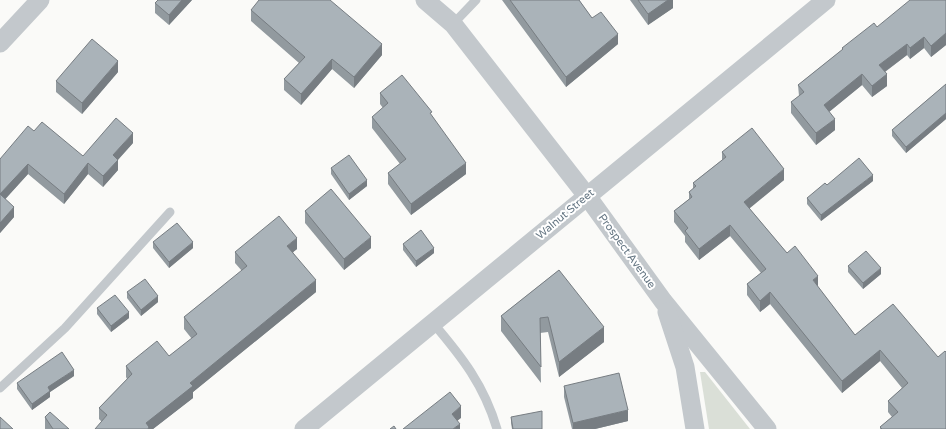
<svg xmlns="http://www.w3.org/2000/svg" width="946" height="429" font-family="'Varela Round',sans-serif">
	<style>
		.green { fill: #dadfd7 }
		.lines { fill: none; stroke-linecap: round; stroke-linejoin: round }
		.lane { stroke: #c3c8cc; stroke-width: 9 }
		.street { stroke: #c3c8cc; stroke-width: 19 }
		.wall { fill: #929a9f }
		.shaded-wall { fill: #777d82 }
		.building { fill: #aab3b9; stroke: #777d82 }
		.labels { text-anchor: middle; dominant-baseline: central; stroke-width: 4; stroke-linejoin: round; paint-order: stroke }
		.street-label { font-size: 11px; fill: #657683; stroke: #fff }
	</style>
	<rect width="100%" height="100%" fill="#fafaf8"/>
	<path class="green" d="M700,372h5l45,57h-41z"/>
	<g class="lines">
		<g class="lane">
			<path d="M453,24l23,-24"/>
			<path d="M433,323c29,34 51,62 64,106"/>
			<path d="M0,388l65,-60 105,-116"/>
		</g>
		<g class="street">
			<path d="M425,0l28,24 134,172 76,105 104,128"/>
			<path d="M0,43l40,-43"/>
			<path d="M667,312l18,55 10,62"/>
			<path d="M304,429l522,-429"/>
		</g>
	</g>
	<g class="wall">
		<path d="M192,0l-23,25 -14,-12v-10z"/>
		<path d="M502,0h77l13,18 26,26 -52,43z"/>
		<path d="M630,0h43v8l-25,17z"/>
		<path d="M946,0v45l-15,12 -7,-9 -14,11 -3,-4 -22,17 2,14 -15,11 -10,-12 -33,27 6,18 -19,15 -25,-32v-11l8,-6 -1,-11 44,-35v-2l35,-21z"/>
		<path d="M251,10l131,45 -28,33 -22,-19 -31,36 -17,-15v-11l15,-16 -48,-42z"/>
		<path d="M118,72l-36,42 -26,-22v-11z"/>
		<path d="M946,84v35l-40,34 -14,-17v-6z"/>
		<path d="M380,93l52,23 34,58 -55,41 -23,-31v-11l12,-9 -28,-36v-11l11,-9 -3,-4z"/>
		<path d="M34,131l49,25 50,-13 -15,17v10l-15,17 -15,-13 -24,30 -36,-30 -23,25 9,18 -14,16v-74z"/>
		<path d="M722,152l62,28 -35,28 38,45 31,34 37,48 38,-31 53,125h-66v-2l12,-10 -4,-5v-11l14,-13 -22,-27 -38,32 -72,-89 -10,8 -13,-17v-11l14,-11 -31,-37 -31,24 -14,-18v-6l-11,-14v-11l15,-12v-7l4,-3v-6l29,-23z"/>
		<path d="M331,168l36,18 -18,14 -18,-26z"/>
		<path d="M873,181l-52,40 -14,-17v-6z"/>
		<path d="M305,211l66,37 -27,22 -39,-47z"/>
		<path d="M153,242l40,6 -24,20 -16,-20z"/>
		<path d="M403,244l31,9 -18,14 -13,-17z"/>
		<path d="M297,249l-4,3 23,40 -123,100v6l-40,31h-58l7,-7 -3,-3v-11l28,-29 -1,-2v-11l43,-10 23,-17 -8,-10v-12l58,-46 -7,-8v-11z"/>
		<path d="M848,266l33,8 -18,15 -15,-17z"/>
		<path d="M559,270l45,72 -45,35 -11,-45 -8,1 1,50 -40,-52v-15z"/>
		<path d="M127,292l31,10 -17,14 -14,-18z"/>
		<path d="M97,308l32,10 -18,14 -14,-18z"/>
		<path d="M74,376l-24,16v5l-18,13 -15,-21v-6z"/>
		<path d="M564,386l64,35 -33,8h-23l-8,-32z"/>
		<path d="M45,417l24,12h-24z"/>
		<path d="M511,417l31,12h-30l-1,-6z"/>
	</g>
	<g class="shaded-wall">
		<path d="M182,0h10l-23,25v-10z"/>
		<path d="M668,0h5v8l-25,17v-11z"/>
		<path d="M946,33v12l-15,12v-11z"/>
		<path d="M618,34v10l-52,43v-10z"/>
		<path d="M924,37v11l-14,11v-11z"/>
		<path d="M382,44v11l-28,33v-11z"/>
		<path d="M907,44v11l-28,21v-11z"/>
		<path d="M332,59v10l-31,36v-11z"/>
		<path d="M118,61v11l-36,42v-11z"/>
		<path d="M862,74v11l-38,31v-11z"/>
		<path d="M887,74v12l-15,11v-11z"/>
		<path d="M946,113v6l-40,34v-6z"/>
		<path d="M835,119v11l-19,15v-12z"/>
		<path d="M133,133v10l-20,22v-10z"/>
		<path d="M118,160v10l-15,17v-11z"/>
		<path d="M88,163v11l-24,30v-10z"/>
		<path d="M466,163v11l-55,41v-11z"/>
		<path d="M28,164v10l-28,31v-11z"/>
		<path d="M784,169v11l-40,33v-11z"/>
		<path d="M873,175v6l-52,40v-6z"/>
		<path d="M367,180v6l-18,14v-6z"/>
		<path d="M14,207v10l-14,16v-10z"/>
		<path d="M730,225v11l-31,24v-11z"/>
		<path d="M371,237v11l-27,22v-11z"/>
		<path d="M297,238v11l-10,8v-11z"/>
		<path d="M193,242v6l-24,20v-6z"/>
		<path d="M434,248v5l-18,14v-6z"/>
		<path d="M881,268v6l-18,15v-6z"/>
		<path d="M818,276v11l-5,-7z"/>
		<path d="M316,280v12l-123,100v6l-40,31h-7v-6l44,-40z"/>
		<path d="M770,292v12l-10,8v-11z"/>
		<path d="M158,296v6l-17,14v-6z"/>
		<path d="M129,312v6l-18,14v-6z"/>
		<path d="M604,327v15l-45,35v-15z"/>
		<path d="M880,350v11l-38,32v-12z"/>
		<path d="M74,370v6l-24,16v5l-18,13v-6l16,-17z"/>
		<path d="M461,406v12l-9,7v-11z"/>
		<path d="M628,410v11l-33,8h-22v-6z"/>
		<path d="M460,424v5h-7z"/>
	</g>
	<g class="building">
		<path d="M158,0h24l-13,15 -14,-12z"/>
		<path d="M259,0h71l52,44 -28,33 -22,-18 -31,35 -17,-15 21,-22 -54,-47z"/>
		<path d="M510,0h69l13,18 9,-6 17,22 -52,43z"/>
		<path d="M638,0h30l-20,14z"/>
		<path d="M910,0h36v33l-15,13 -7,-9 -14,11 -3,-4 -28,21 8,9 -15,12 -10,-12 -38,31 11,14 -19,14 -25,-31 13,-10 -6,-7 45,-36 -1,-1 32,-25 3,4z"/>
		<path d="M92,39l26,22 -36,42 -26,-22z"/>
		<path d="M402,75l30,37 -2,1 36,50 -55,41 -23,-31 18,-14 -34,-42 16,-14 -8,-10z"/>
		<path d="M946,84v29l-40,34 -14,-17z"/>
		<path d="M116,118l17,15 -20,22 5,5 -15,16 -15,-13 -24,31 -36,-30 -28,30 14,13 -14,16v-64l28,-33 6,5 8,-9 41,34z"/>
		<path d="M752,128l32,41 -40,33 43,51 8,-7 23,30 -5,4 42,55 38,-31 45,53 7,-6 1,1v77h-64l-2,-2 18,-15 -10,-11 20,-18 -28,-33 -38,31 -72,-89 -10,9 -13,-17 19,-15 -36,-44 -31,24 -14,-18 3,-3 -14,-17 18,-14 -3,-5 7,-6 -3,-3 33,-26 -4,-5z"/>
		<path d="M349,155l18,25 -18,14 -18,-26z"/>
		<path d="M859,158l14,17 -52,40 -14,-17 18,-15 2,2z"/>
		<path d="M331,189l40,48 -27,22 -39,-48z"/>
		<path d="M279,216l18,22 -10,8 29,34 -126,103 3,3 -47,37 3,4 -1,2h-53l12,-14 -8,-7 33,-34 -6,-8 31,-25 12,15 28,-22 -13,-17 63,-51 -12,-14z"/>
		<path d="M177,223l16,19 -24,20 -16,-20z"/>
		<path d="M421,230l13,18 -18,13 -13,-17z"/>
		<path d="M866,251l15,17 -18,15 -15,-17z"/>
		<path d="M559,270l45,57 -45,35 -11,-45 -8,1 1,49 -40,-51z"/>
		<path d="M145,279l13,17 -17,14 -14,-18z"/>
		<path d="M115,295l14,17 -18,14 -14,-18z"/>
		<path d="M62,352l12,18 -26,17 2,4 -18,13 -15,-21z"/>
		<path d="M619,373l9,37 -55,13 -9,-37z"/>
		<path d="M450,392l11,14 -9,8 8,10 -7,5h-50z"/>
		<path d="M542,411v18h-29l-2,-12z"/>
		<path d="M50,412l19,17h-16l-8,-12z"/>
		<path d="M0,417l13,12h-13z"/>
		<path d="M394,426l2,3h-6z"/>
	</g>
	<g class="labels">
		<g class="street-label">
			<text transform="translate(565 214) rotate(-40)">Walnut Street</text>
			<text transform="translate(627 251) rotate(54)">Prospect Avenue</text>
		</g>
	</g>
</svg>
